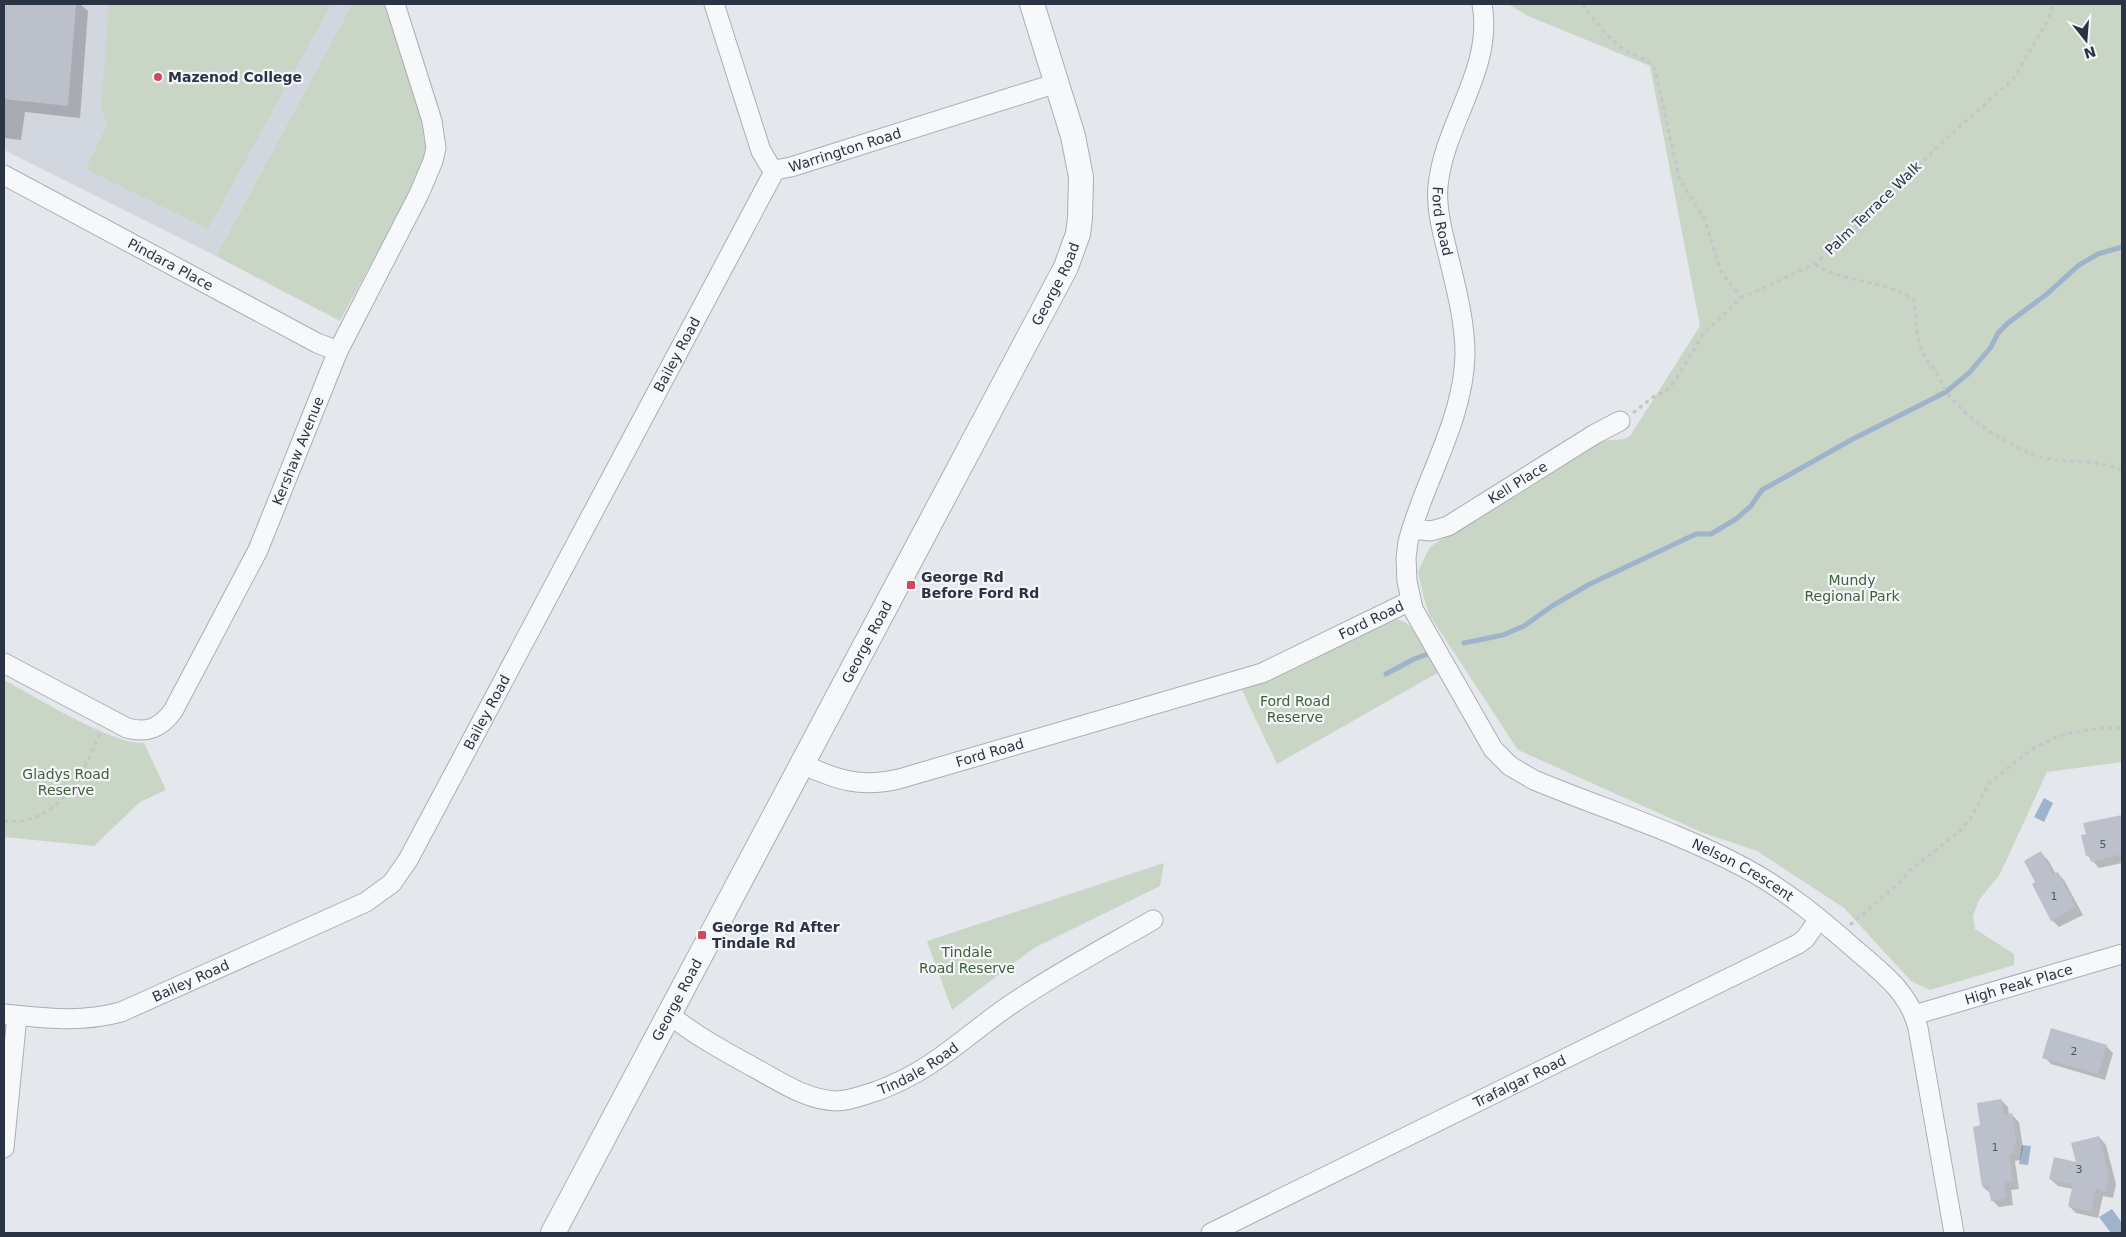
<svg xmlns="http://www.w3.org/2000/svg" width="2126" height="1237" font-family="'DejaVu Sans',sans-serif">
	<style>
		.built { fill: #d2d6de }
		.green { fill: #c9d6c5 }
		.water { fill: #9fb4cc }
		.shadow { fill: #0003 }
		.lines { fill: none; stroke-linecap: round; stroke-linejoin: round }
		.stream { stroke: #9fb4cc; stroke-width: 5 }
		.building { fill: #bbc0ca }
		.minor-casing { stroke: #a9aeb7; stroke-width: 21 }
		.tertiary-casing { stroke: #a9aeb7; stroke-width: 26 }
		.path { stroke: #c2c5cb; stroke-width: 3; stroke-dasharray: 4 4; stroke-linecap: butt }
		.minor { stroke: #f7f8fa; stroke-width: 19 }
		.tertiary { stroke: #f7f8fa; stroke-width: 24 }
		.poi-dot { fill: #d1495b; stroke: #f4f6f9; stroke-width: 2 }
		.labels { text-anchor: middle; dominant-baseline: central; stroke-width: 4.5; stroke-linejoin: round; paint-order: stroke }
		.number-label { font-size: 11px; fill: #4f5766 }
		.poi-label { font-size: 14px; font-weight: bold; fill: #2b3445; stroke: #f4f6f9; text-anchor: start }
		.street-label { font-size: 14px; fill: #2b3445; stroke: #f4f6f9 }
		.park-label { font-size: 14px; fill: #3f6138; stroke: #f4f6f9 }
	</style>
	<rect width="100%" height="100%" fill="#e4e7ec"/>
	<path class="built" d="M4,4h348l-136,252 -212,-106z"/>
	<g class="green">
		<path d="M109,4h69l3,1 1,-1h149l-123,225 -122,-60 21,-44 -6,-17z"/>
		<path d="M352,4h46l38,140 -96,177 -124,-65z"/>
		<path d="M1508,4h614v758l-75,10 -47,102 -21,26 -6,16 2,13 39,25v11l-84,25 -19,-9 -67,-73 -87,-57 -56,-19 -183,-82 -88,-134 -6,-17 -6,-28 12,-24c53,-36 108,-72 164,-103 12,-7 26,-1 36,-8l70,-110 -50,-260 -122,-50z"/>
		<path d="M1395,619c23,3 33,35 44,53l-162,92 -35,-74z"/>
		<path d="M4,680c30,16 109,65 140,63l22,47 -26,12 -46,44 -90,-9z"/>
		<path d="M1164,863l-4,23 -126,62 -82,62 -25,-69z"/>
	</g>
	<g class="water">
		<path d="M2044,798l9,5 -9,19 -10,-5z"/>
		<path d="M2022,1145l9,1 -3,19 -9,-1z"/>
		<path d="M2112,1209l10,14 -1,10h-10l-12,-16z"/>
	</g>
	<g class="shadow">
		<path d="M4,4h76l8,7 -8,107 -55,-6 -4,28 -17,-2z"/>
		<path d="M2122,816v47l-23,5 -12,-13v-20l-2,-11z"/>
		<path d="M2041,853l7,7 8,14 1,-1 7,7 19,35 -24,12 -7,-7 -15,-38z"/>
		<path d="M2106,1046l7,7 -8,27 -54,-16 -7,-7z"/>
		<path d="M2001,1100l7,7 1,8h3l7,7 4,26 -3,12 -5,1 4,28 -8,1 2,15 -14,2 -7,-7 -1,-6 -8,-7 -1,-61z"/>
		<path d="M2099,1137l7,8 10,39 -3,14 -10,-2 -5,22 -22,-5 -7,-7 4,-17 -15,-3 -8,-7 28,-15z"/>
	</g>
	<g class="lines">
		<g class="stream">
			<path d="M1947,391l22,-18 22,-26 7,-14 10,-10 39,-29 32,-29 19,-11 24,-7"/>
			<path d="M1464,643l39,-8 21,-9 28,-20 38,-22 106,-50h15l25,-15 15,-13 11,-16 89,-50 95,-48"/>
			<path d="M1386,674l28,-15 17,-6"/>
		</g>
	</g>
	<g class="building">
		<path d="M4,4h72l-8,102 -64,-7z"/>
		<path d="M2122,815v39l-31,8 -2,-7 -3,1 -5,-21 5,-1 -3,-11z"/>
		<path d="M2041,851l12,23 5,-2 18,35 -25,14 -19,-37 3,-2 -11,-21z"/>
		<path d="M2051,1028l56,17 -9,29 -56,-16z"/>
		<path d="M2001,1099l3,16 8,-2 4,27 -3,13 -4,1 4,28 -9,1 2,15 -15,3 -3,-15 -6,1 -9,-60 7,-2 -3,-22z"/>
		<path d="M2099,1136l10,41 -3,15 -10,-3 -5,23 -23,-6 5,-22 -24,-5 5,-22 22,5 -5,-19z"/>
	</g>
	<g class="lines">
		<g class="minor-casing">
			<g id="minor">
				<path id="s1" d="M714,4l47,147 9,15 5,4 16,-3 266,-84"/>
				<path id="s2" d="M1482,4c12,65 -38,119 -44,182 -2,20 3,41 8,60 8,35 19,72 19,108 -1,66 -41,126 -57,188l-2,16 1,23 6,28 80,140 17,17 24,14c70,29 144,52 211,88 41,22 78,53 113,84 25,21 52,42 60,76l36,205"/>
				<path id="s3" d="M4,175l313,168 21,8"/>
				<path id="s4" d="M1412,529l19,2 17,-5 147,-92 25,-13"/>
				<path id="s5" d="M4,663l123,65c21,6 34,-1 46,-17l85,-161 80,-199 81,-157 14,-33 3,-13 -4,-27 -37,-117"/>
				<path id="s6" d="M802,764c35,16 58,24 97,15l363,-106 148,-72"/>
				<path id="s7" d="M4,1014c42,4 76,9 117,-2l245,-110 26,-19 16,-23 367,-690"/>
				<path id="s8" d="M670,1015c26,21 54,36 83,52 26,14 53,33 83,34 14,0 28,-6 41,-10 58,-21 87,-55 136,-88 44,-30 93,-56 140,-83"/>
				<path id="s9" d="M1914,1015l208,-61"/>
				<path d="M4,1148l13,-132"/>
				<path id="s10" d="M1211,1233l587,-289 7,-5 14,-20"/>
			</g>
		</g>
		<g class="tertiary-casing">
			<g id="tertiary">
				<path id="s11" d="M553,1233l513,-966 12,-33 2,-16 1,-41 -8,-41 -41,-132"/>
			</g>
		</g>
		<g class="path">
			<path d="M1583,4c11,17 23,32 39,44 10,8 27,10 33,21l24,109 26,42 16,52 20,26"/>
			<path d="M1815,264c25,19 71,15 99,36 3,18 0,29 7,48 3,10 8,14 14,22 5,7 7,16 13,24 18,25 66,56 96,64 25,6 56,0 78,13"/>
			<path d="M1633,413l20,-16 14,-7 8,-9 29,-48 37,-35 74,-34 61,-55 60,-61 78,-70 34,-58 5,-16"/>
			<path d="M4,821c53,6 79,-46 96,-88"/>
			<path d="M1850,925l48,-41 11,-13 51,-40 12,-15 17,-33 43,-34 28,-14 40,-7h22"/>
		</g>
		<use href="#minor" class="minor"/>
		<use href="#tertiary" class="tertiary"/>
	</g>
	<g class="poi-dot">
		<circle cx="158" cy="77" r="5"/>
		<rect x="906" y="580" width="10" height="10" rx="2.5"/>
		<rect x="697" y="930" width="10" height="10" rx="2.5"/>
	</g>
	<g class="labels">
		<g class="number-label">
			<text x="2103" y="844">5</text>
			<text x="2054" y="896">1</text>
			<text x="2074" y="1051">2</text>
			<text x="1995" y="1147">1</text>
			<text x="2079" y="1169">3</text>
		</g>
		<g class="poi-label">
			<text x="168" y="77">Mazenod College</text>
			<text x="921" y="577">George Rd<tspan x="921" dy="16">Before Ford Rd</tspan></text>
			<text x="712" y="927">George Rd After<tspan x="712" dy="16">Tindale Rd</tspan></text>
		</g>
		<g class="street-label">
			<text stroke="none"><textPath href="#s1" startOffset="251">Warrington Road</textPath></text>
			<text transform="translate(1873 208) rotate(-44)">Palm Terrace Walk</text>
			<text stroke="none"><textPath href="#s2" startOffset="225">Ford Road</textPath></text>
			<text stroke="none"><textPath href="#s3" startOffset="189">Pindara Place</textPath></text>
			<text stroke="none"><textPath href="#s11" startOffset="1074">George Road</textPath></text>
			<text stroke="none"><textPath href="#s7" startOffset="1019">Bailey Road</textPath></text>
			<text stroke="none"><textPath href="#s5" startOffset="481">Kershaw Avenue</textPath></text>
			<text stroke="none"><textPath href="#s4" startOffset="119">Kell Place</textPath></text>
			<text stroke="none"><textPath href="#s6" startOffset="600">Ford Road</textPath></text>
			<text stroke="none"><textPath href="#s11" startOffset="669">George Road</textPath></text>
			<text stroke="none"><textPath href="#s7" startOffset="614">Bailey Road</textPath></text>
			<text stroke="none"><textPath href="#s6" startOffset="195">Ford Road</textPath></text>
			<text stroke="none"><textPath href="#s2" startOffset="1066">Nelson Crescent</textPath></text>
			<text stroke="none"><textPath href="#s7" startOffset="194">Bailey Road</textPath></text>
			<text stroke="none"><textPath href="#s9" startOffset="109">High Peak Place</textPath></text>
			<text stroke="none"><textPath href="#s11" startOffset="264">George Road</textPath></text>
			<text stroke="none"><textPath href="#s8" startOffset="278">Tindale Road</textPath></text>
			<text stroke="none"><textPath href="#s10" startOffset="344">Trafalgar Road</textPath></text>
		</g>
		<g class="park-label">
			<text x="1852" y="580">Mundy<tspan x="1852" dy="16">Regional Park</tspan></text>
			<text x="1295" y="701">Ford Road<tspan x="1295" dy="16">Reserve</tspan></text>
			<text x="66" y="774">Gladys Road<tspan x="66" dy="16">Reserve</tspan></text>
			<text x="967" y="952">Tindale<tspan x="967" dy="16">Road Reserve</tspan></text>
		</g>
	</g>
	<rect width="2126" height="1237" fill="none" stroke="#2b3445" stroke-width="10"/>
	<g transform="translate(2086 40) rotate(163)" stroke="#f4f6f9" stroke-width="4" paint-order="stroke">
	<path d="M0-4L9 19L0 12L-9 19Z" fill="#2b3445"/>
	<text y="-8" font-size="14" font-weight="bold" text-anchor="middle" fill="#2b3445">N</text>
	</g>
</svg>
